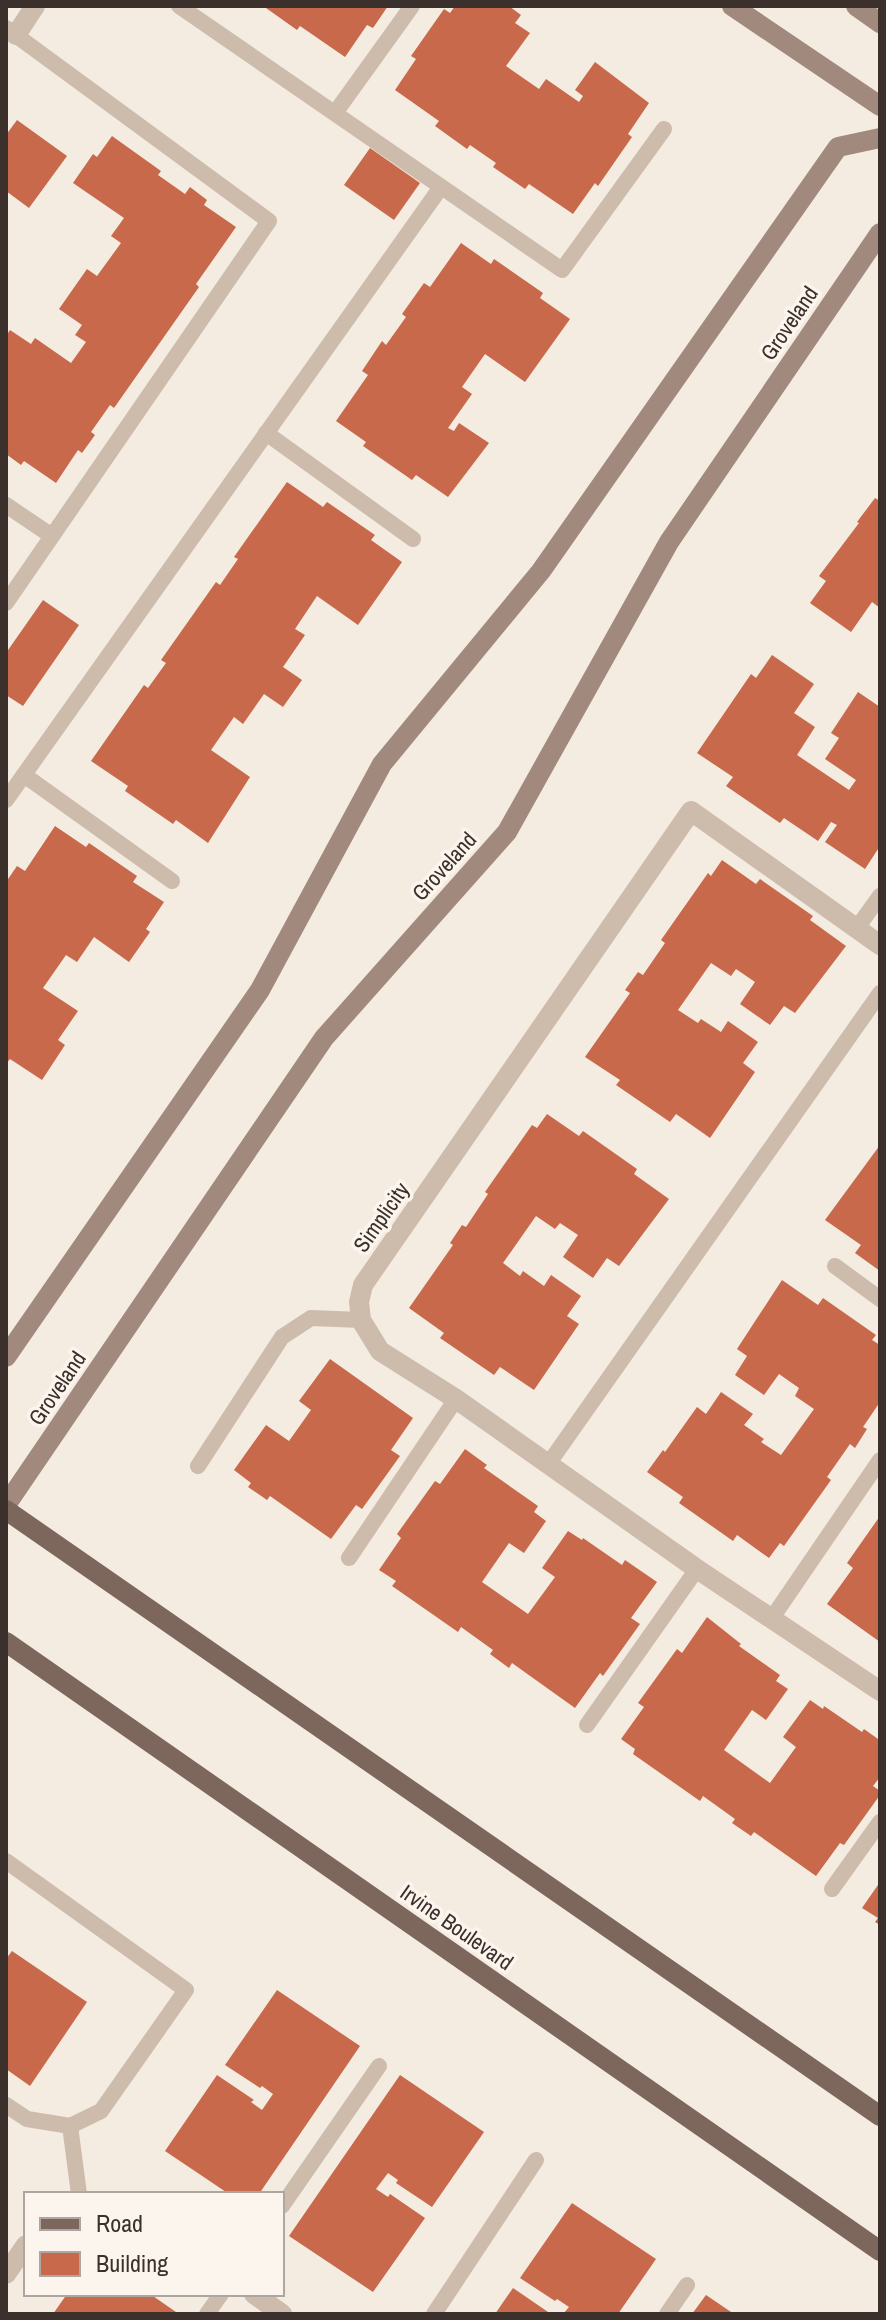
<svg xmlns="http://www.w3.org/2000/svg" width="886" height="2320" font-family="'Archivo Narrow',sans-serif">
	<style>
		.building { fill: #c8694b }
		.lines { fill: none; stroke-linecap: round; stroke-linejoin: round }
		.lane { stroke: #cdbbac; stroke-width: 16 }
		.street { stroke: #cdbbac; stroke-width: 20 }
		.secondary { stroke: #a18a7d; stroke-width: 20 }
		.primary { stroke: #7d675c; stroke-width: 20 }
		.labels { text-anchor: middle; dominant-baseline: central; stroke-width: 7; stroke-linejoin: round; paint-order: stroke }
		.street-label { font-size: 22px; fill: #3b302b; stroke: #fbf5ee }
	</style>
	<rect width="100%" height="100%" fill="#f4ebe1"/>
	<g class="building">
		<path d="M267,6h121l-15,22 -6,-3 -22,32 -45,-31 -3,4 -31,-22z"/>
		<path d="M455,6h54l12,9 -6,8 15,10 -24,33 33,23 7,-10 33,23 4,-6 -8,-6 20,-28 54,41 -21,31 4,3 -34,49 -3,-3 -22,31 -44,-30 -4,5 -32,-22 3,-4 -26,-18 -3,4 -32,-23 4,-5 -44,-31 21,-31 -5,-3 33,-47 6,4z"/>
		<path d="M17,120l50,36 -38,52 -23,-17v-56z"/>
		<path d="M112,136l49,35 -3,4 27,19 5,-7 17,13 -3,5 32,22 -40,57 3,3 -85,121 -4,-3 -19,27 4,3 -13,18 -4,-3 -22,33 -32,-22 -3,4 -15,-11v-118l4,-6 21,14 4,-6 36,25 15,-21 -11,-7 7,-10 -23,-16 28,-40 10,7 24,-33 -10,-7 13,-18 -51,-35 20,-29 4,3z"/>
		<path d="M370,148l50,35 -26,37 -50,-35z"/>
		<path d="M461,243l30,21 3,-5 49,34 -3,5 30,21 -45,63 -40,-28 -23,33 10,7 -24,34 6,3 5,-8 30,20 -41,54 -32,-22 -4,5 -49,-34 3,-4 -30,-21 32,-46 -6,-4 20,-30 4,4 20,-28 -4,-3 22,-31 6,4z"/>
		<path d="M287,482l36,25 4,-5 48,33 -4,5 31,22 -44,63 -41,-29 -22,33 10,6 -22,32 19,13 -19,27 -19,-13 -21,30 -9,-7 -23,33 39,27 -42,66 -32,-23 -3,4 -48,-33 3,-5 -37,-25 53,-76 4,3 18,-25 -5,-3 55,-78 4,3 18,-26 -4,-2z"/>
		<path d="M875,498l5,3v107l-8,-6 -21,30 -41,-29 16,-22 -7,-5 40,-53 -2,-1z"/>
		<path d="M43,600l36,25 -56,81 -17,-11v-42z"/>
		<path d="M772,655l42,29 -20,29 21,14 -18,28 52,35 7,-10 -31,-21 14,-21 -8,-5 27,-41 22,15v139l-15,23 -40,-27 12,-17 -6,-3 -13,19 -34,-23 -4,5 -54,-37 7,-9 -36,-24 54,-79 5,4z"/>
		<path d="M55,826l31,21 3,-4 48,33 -4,6 31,20 -18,27 4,3 -21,30 -35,-25 -17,25 -11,-7 -23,33 35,23 -20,29 7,5 -23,35 -32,-21 -4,5v-182l11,-16 8,5z"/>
		<path d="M722,860l34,24 4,-5 53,37 -3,4 36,26 -51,67 -11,-7 -14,19 -30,-21 15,-22 -19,-13 -5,7 -20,-13 -33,47 20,13 3,-4 20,13 7,-11 30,21 -15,21 12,9 -45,66 -34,-24 -6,8 -54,-37 4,-5 -35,-23 45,-64 -5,-3 13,-18 5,3 22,-32 -4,-3 47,-67 3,3z"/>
		<path d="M547,1114l32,22 4,-5 54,38 -3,5 35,25 -50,67 -12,-8 -14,20 -30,-21 15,-22 -18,-12 -5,6 -19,-13 -33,47 17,13 3,-5 21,15 7,-11 30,21 -14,20 12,8 -45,66 -34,-23 -6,8 -54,-37 4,-5 -35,-25 44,-63 -3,-2 12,-18 4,2 22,-33 -3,-2 47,-67 5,3z"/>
		<path d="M880,1145v126l-25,-18 6,-8 -36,-25z"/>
		<path d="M782,1280l36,25 5,-7 53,37 -4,5 8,5v57l-17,25 4,2 -12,19 -5,-4 -23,33 4,3 -47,66 -4,-3 -11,15 -32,-23 -4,6 -54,-38 4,-6 -36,-25 16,-22 2,2 32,-45 9,7 15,-22 32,22 -9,11 20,14 -3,3 20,13 33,-46 -19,-13 4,-8 -20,-14 -15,21 -29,-20 12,-19 -10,-7z"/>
		<path d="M330,1359l83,59 -22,32 9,6 -38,53 -6,-4 -25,34 -61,-43 -3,4 -19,-13 3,-4 -17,-13 32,-45 23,16 22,-31 -12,-9z"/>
		<path d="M465,1449l22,16 -3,3 54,38 -4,6 12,9 -22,32 -15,-10 -27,39 46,32 27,-37 -13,-9 26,-37 14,9 1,-2 39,27 3,-5 32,22 -26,36 9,6 -37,52 -3,-3 -25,35 -63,-45 -3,5 -19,-14 3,-4 -32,-23 -3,5 -66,-46 4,-5 -17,-11 22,-32 -4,-4 38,-53 5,3z"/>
		<path d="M880,1516v126l-53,-38 26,-36 -6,-5z"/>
		<path d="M707,1617l34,27 -2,2 41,29 -4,6 12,8 -22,31 -14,-10 -28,40 46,33 26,-36 -13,-10 27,-37 13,9 1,-3 38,26 2,-3 14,10 2,-3v41l-7,9 7,5v4l-36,50 -4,-2 -24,33 -62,-44 -3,4 -19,-13 3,-4 -32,-23 -3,5 -67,-47 2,-5 -14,-10 23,-32 -6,-4 39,-54 5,4z"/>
		<path d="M880,1882v43l-5,-3 3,-4 -16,-10z"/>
		<path d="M12,1951l75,51 -57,84 -24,-17v-110z"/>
		<path d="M277,1990l83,56 -101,148h-30l-64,-43 52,-76 37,25 -3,2 11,8 11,-16 -11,-8 -2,2 -35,-23z"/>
		<path d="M400,2075l84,57 -52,75 -36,-24 2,-3 -10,-7 -12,16 12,8 2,-3 35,24 -52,74 -84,-56z"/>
		<path d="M572,2203l84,56 -38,55h-55l6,-7 -12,-8 -2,2 -35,-23z"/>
		<path d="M513,2288l38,26h-56z"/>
		<path d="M67,2294h83l26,18 -123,2z"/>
		<path d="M706,2295l28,19h-42z"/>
	</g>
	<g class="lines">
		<g class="lane">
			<path d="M179,6l383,264 102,-141"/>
			<path d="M6,28l263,193 -263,382"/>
			<path d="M335,113l77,-107"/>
			<path d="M266,433l147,106"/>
			<path d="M6,505l46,31"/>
			<path d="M24,775l148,106"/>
			<path d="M6,800l435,-613"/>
			<path d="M857,928l23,-32"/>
			<path d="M835,1266l45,33"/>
			<path d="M549,1463l331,-470"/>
			<path d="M198,1466l84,-129 29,-19 50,2"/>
			<path d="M349,1558l107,-159"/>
			<path d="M772,1618l108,-158"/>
			<path d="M587,1725l110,-156"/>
			<path d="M6,1861l180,129 -85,121 -31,15"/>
			<path d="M832,1889l48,-67"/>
			<path d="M6,2105l21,14 43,7 9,68"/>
			<path d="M282,2206l97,-140"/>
			<path d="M207,2314l14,-20"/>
			<path d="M434,2314l102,-154"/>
			<path d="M667,2314l20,-29"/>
		</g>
		<g class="street">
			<path d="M16,35l19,-29"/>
			<path d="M880,945l-189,-134 -328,474 -4,17 2,18 19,31 76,48 241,170 183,122"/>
			<path d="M6,2274l20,-29"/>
			<path d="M254,2294l28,20"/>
		</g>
		<g class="secondary">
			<path d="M732,6l148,100"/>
			<path d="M856,6l24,17"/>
			<path d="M6,1357l254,-367 122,-226 159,-193 297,-424 42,-9"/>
			<path d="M6,1505l318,-467 183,-206 162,-290 211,-309"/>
		</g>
		<g class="primary">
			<path d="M6,1510l874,606"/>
			<path d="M6,1642l874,609"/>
		</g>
	</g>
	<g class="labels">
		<g class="street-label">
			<text transform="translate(789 323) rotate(-56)">Groveland</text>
			<text transform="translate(444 866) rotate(-48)">Groveland</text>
			<text transform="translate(381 1217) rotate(-55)">Simplicity</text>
			<text transform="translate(57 1388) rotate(-56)">Groveland</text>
			<text transform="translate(457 1927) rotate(35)">Irvine Boulevard</text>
		</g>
	</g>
	<rect width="886" height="2320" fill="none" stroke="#3b302b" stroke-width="16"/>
	<rect x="24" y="2192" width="260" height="104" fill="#fbf5ee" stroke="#aea6a0" stroke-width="2"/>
	<rect x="40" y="2218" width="40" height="12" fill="#7d675c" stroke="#aea6a0" stroke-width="2"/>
	<text x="96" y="2232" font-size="24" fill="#3b302b">Road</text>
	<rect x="40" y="2252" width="40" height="24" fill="#c8694b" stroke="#aea6a0" stroke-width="2"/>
	<text x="96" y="2272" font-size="24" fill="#3b302b">Building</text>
</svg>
